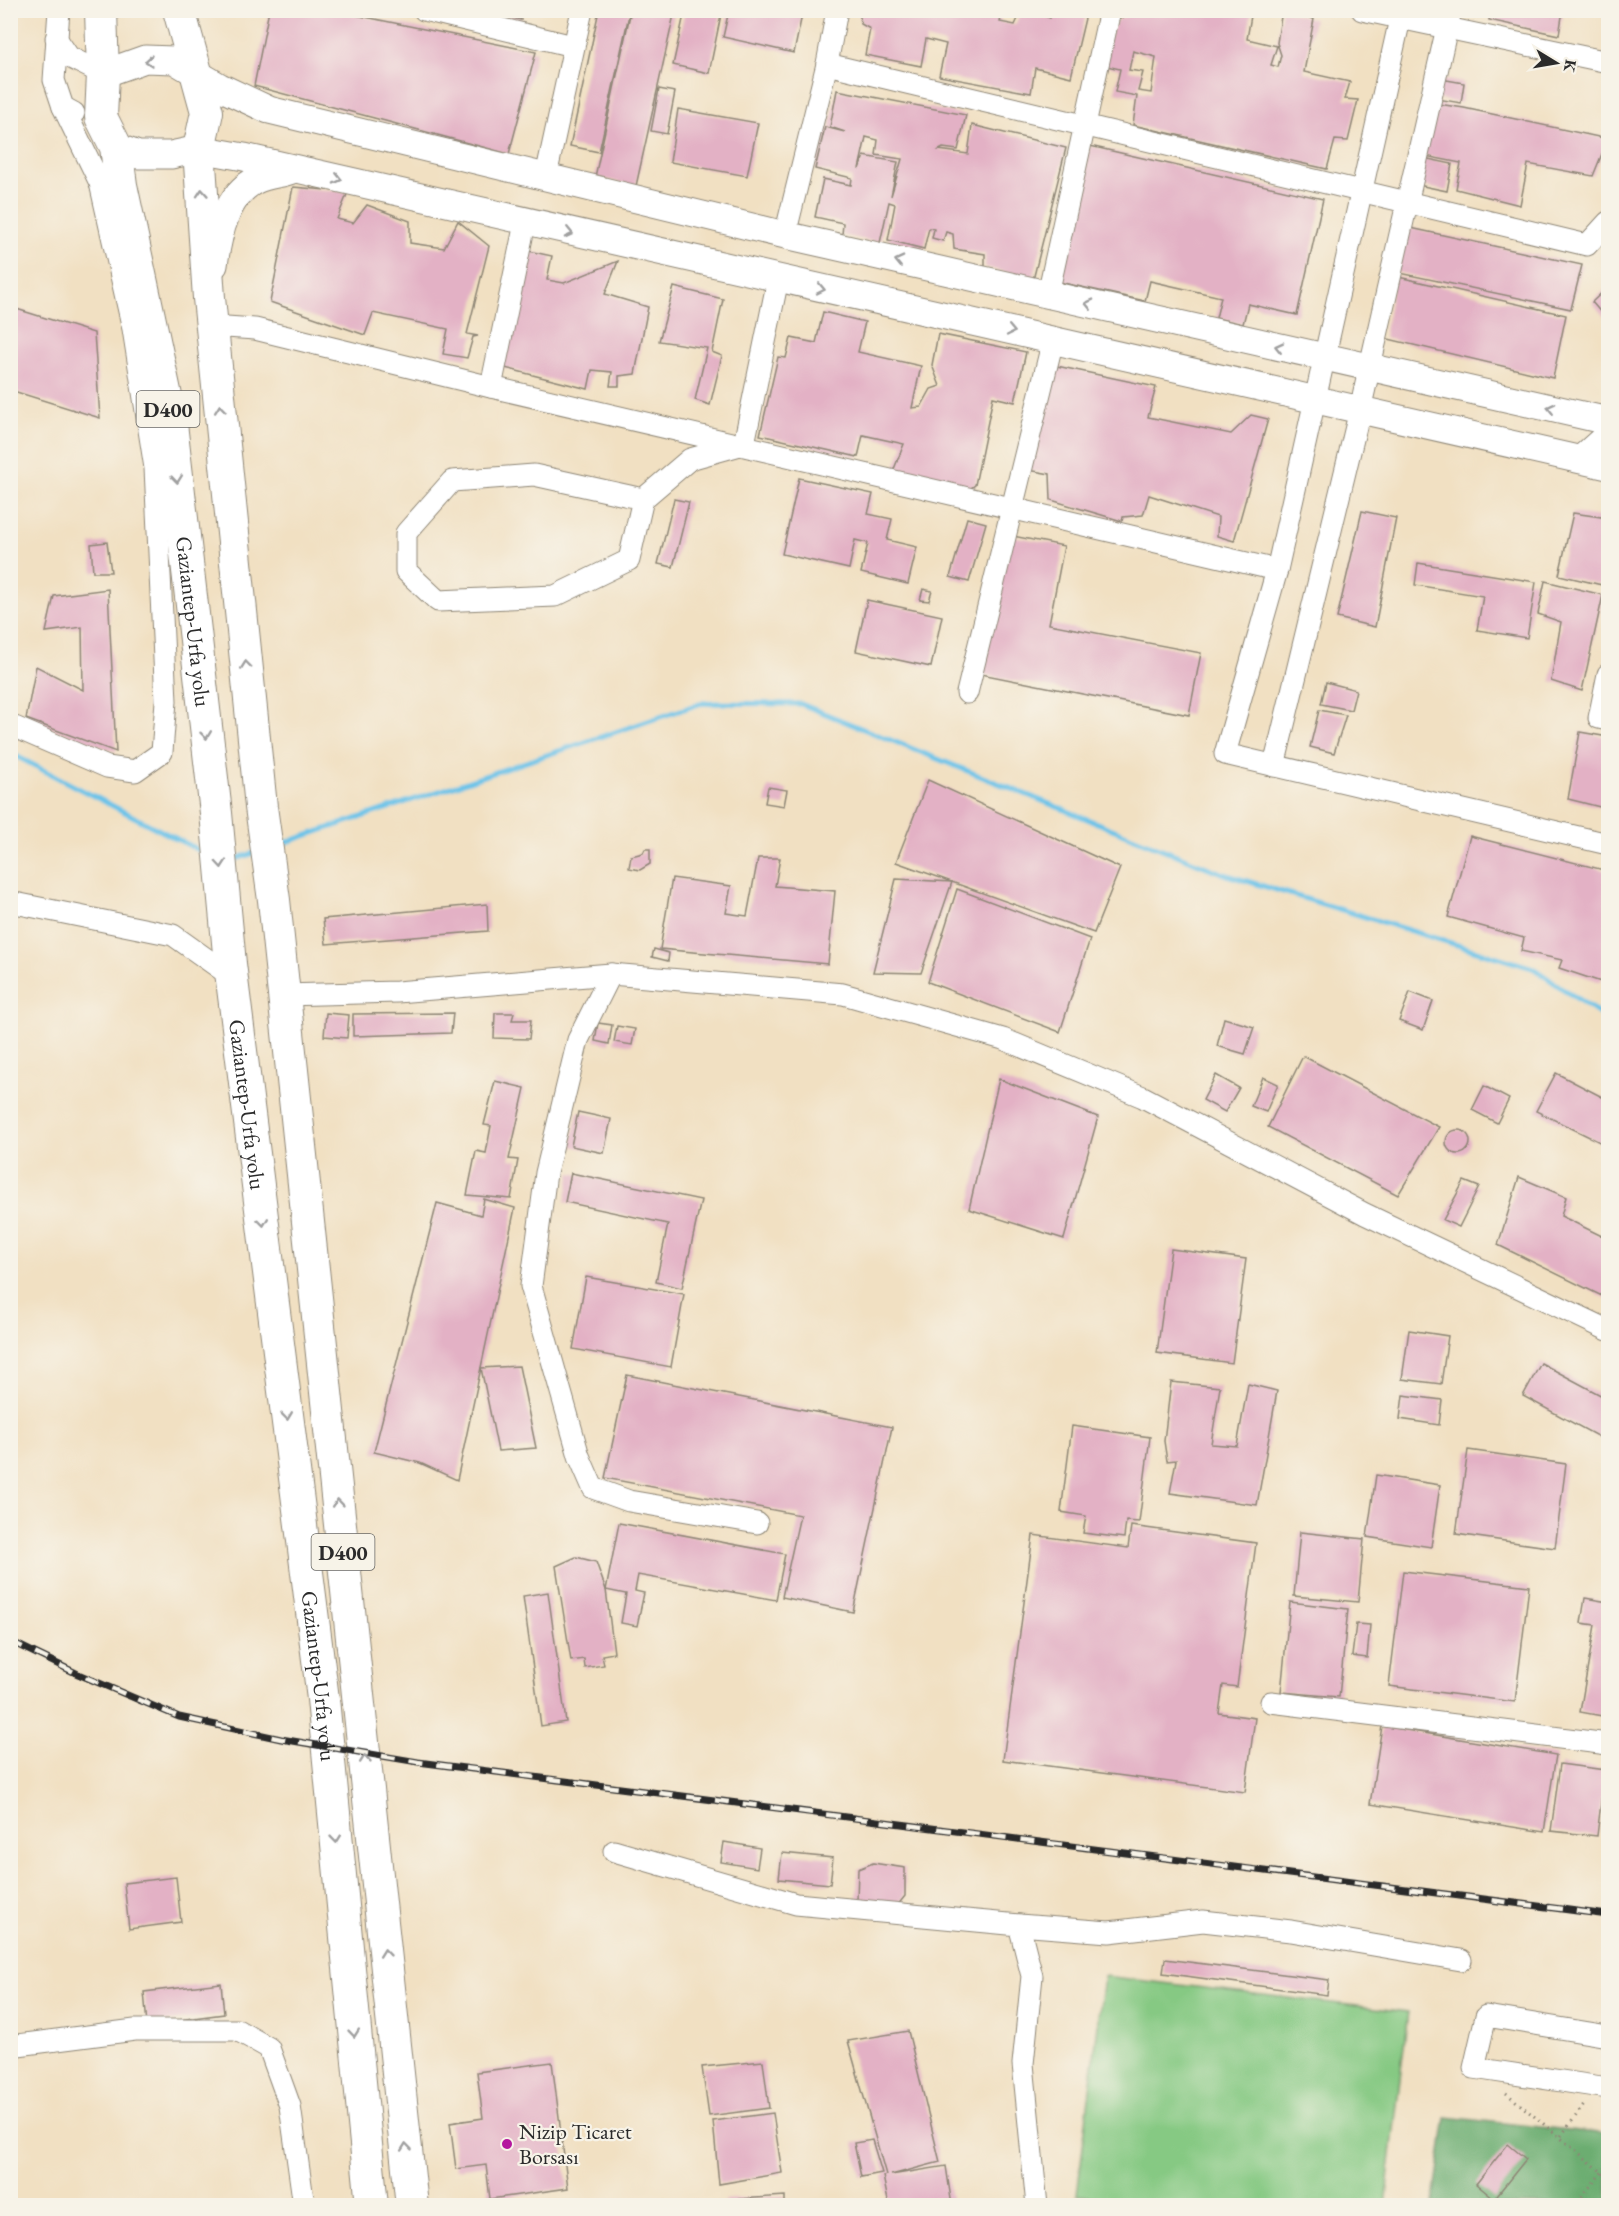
<svg xmlns="http://www.w3.org/2000/svg" width="1619" height="2216" font-family="'EB Garamond',serif">
	<style>
		.green { fill: #86c983; stroke: #587a57; stroke-width: 1.5 }
		.forest { fill: #6cad71; stroke: #4c6c4e; stroke-width: 1.5 }
		.lines { fill: none; stroke-linecap: round; stroke-linejoin: round }
		.stream { stroke: #6bc3e9; stroke-width: 5 }
		.building { fill: #e3b1c5; fill-rule: evenodd }
		.minor-casing { stroke: #8e8676; stroke-width: 23 }
		.major-casing { stroke: #8e8676; stroke-width: 29 }
		.highway-casing { stroke: #8e8676; stroke-width: 34 }
		.path { stroke: #8e8676; stroke-width: 3; stroke-dasharray: 1.5 4.5; stroke-linecap: butt }
		.minor { stroke: #fff; stroke-width: 21 }
		.major { stroke: #fff; stroke-width: 27 }
		.highway { stroke: #fff; stroke-width: 32 }
		.rail-casing { stroke: #2b2b2b; stroke-width: 7 }
		.rail { stroke: #f7f3e8; stroke-width: 4.5; stroke-dasharray: 14; stroke-linecap: butt }
		.oneway { stroke: #a0a0a0 }
		.poi-dot { fill: #b5179e; stroke: #f7f3e8; stroke-width: 2 }
		.labels { text-anchor: middle; dominant-baseline: central; stroke-width: 4.5; stroke-linejoin: round; paint-order: stroke }
		.shield { fill: #f7f3e8; stroke: #686764; stroke-width: 1.5 }
		.shield-label { font-size: 21px; font-weight: bold; fill: #2b2b2b }
		.street-label { font-size: 22px; fill: #2b2b2b; stroke: #f7f3e8 }
		.poi-label { font-size: 22px; fill: #2b2b2b; stroke: #f7f3e8; text-anchor: start }
	</style>
	<rect width="100%" height="100%" fill="#f7f3e8"/>
	<filter id="ink" filterUnits="userSpaceOnUse"><feTurbulence type="fractalNoise" baseFrequency=".0167" numOctaves="2"/><feDisplacementMap in="SourceGraphic" scale="12" xChannelSelector="R" yChannelSelector="G"/><feConvolveMatrix kernelMatrix="1 2 1 2 8 2 1 2 1" color-interpolation-filters="sRGB"/></filter>
	<filter id="wash" filterUnits="userSpaceOnUse"><feTurbulence type="fractalNoise" baseFrequency=".008" numOctaves="4" result="noise"/><feDisplacementMap in="SourceGraphic" scale="24" xChannelSelector="R" yChannelSelector="G"/><feGaussianBlur stdDeviation="1.35" result="paint"/><feColorMatrix in="noise" values="0 0 0 0 0 0 0 0 0 0 0 0 0 0 0 0 0 1.4 0 .05"/><feComposite in="paint" operator="in"/></filter>
	<g filter="url(#wash)">
		<rect width="100%" height="100%" fill="#f1e0c2"/>
		<path class="green" d="M1104,1976l304,36 -23,193 -217,1 -91,-11z"/>
		<path class="forest" d="M1446,2117l162,17v71l-175,1z"/>
		<g class="lines">
			<g class="stream">
				<path d="M10,753l200,103"/>
				<path d="M278,845l424,-142 99,1 423,170 309,94 75,52"/>
				<path d="M229,861l28,-9"/>
			</g>
		</g>
		<g id="blocks">
			<g class="building">
				<path d="M269,10h62l205,42 -27,102 -255,-68z"/>
				<path d="M487,10h34v10l-34,-9z"/>
				<path d="M599,10h31l-31,142 -29,-6z"/>
				<path d="M631,10h44l-39,176 -41,-9z"/>
				<path d="M685,10h37l-13,63 -36,-8z"/>
				<path d="M729,10h74l-9,43 -71,-16z"/>
				<path d="M859,10h144l-3,12 15,3 7,-15h20l-1,5 9,3 1,-8h36l-16,67 -36,-9 -4,25 -92,-17 7,-32 -20,-5 -5,27 -56,-11 5,-26 -9,-5z"/>
				<path d="M1128,10h124l-5,29 30,7 -6,19 7,2 3,-12 -4,-12 5,-33 32,9 -10,53 46,10 -5,17 13,1 -10,41 -13,-1 -8,29 -194,-44 4,-29 -22,-4 5,-23 -22,-5 18,-43 11,-6zM1133,51l23,6 -5,36 -13,-2 5,-19 -14,-2z"/>
				<path d="M1490,10h73l-4,25 -70,-15z"/>
				<path d="M1441,79l23,4 -3,20 -24,-4z"/>
				<path d="M659,89l16,3 -8,42 -16,-3z"/>
				<path d="M837,90l129,25 -8,35 -15,-2 -4,2 29,4 4,-29 94,23 -33,132 -48,-13v-13l-31,-5 -1,-15 -7,-2 -3,9 -11,-3 2,-9 -5,-1 -5,21 -36,-9 7,-36 -6,-2 -9,41 -38,-8 1,-12 -28,-6 8,-38 28,6 1,-7 -37,-9 10,-42 20,5 -15,-5zM866,137l12,3 -2,15 26,4 -11,37 7,-34 -34,-6 -5,13z"/>
				<path d="M1432,103l32,5 144,31 -15,37 -65,-12 -8,41 -64,-16 5,-26 -41,-8z"/>
				<path d="M678,109l80,14 -11,53 -77,-14z"/>
				<path d="M1090,146l233,53 -26,116 -49,-11 -5,20 -27,-6 5,-21 -71,-16 -5,20 -86,-19z"/>
				<path d="M1419,157l33,7 -5,27 -34,-7z"/>
				<path d="M293,187l55,5 -11,27 16,4 14,-18 43,16v22l34,5 14,-27 31,25 -22,88 11,2 -5,1 -6,21 -24,-4 5,-25 -75,-16 -8,22 -95,-33z"/>
				<path d="M1406,227l176,38 -11,44 -176,-37z"/>
				<path d="M524,250l28,6 -5,24 17,3 54,-22 -13,33 43,13 -13,67 -16,2v10h-9l2,-14 -20,-2 -4,19 -87,-22z"/>
				<path d="M1394,276l172,39 -13,63 -169,-40z"/>
				<path d="M674,287l49,12 -11,53 10,4 -12,49 -15,-5 12,-52 -48,-7z"/>
				<path d="M1608,287v34l-16,-19z"/>
				<path d="M10,307l84,26 6,85 -90,-28z"/>
				<path d="M823,312l42,10 -7,30 63,14 -9,42 9,-1 10,-18 9,-3 -8,-21 6,-31 88,18 -11,50 -22,-5 -18,88 -10,7 -73,-18 12,-30 -41,-9 -5,22 -98,-22 18,-78 8,1 5,-20 25,5z"/>
				<path d="M1052,365l104,22 -8,30 83,17 20,-19 17,4 -34,122 -17,-5 1,-19 -69,-22 -6,20 -20,2 -1,4 -71,-21 -1,-26 -22,-4z"/>
				<path d="M799,478l74,16 -5,20 24,5 -5,21 30,7 -9,37 -47,-11 7,-30 -13,-3 -6,29 -67,-15z"/>
				<path d="M674,499l15,3 -16,65 -15,-3z"/>
				<path d="M1362,511l34,7 -21,109 -38,-9z"/>
				<path d="M1573,513l35,5v41l-6,26 -43,-10z"/>
				<path d="M967,518l19,5 -17,59 -19,-5z"/>
				<path d="M1008,535l56,11 -15,78 152,29 -12,62 -208,-41z"/>
				<path d="M107,542l4,30h-18l-2,-28z"/>
				<path d="M1418,563l118,19 -9,56 -50,-8 6,-34 -68,-11z"/>
				<path d="M1545,581l58,14 -21,96 -31,-10 10,-59 -23,-8z"/>
				<path d="M108,589l8,163 -90,-33 10,-53 47,24 -1,-63 -36,5 8,-36z"/>
				<path d="M923,589l9,2 -3,10 -9,-1z"/>
				<path d="M867,600l75,16 -11,51 -75,-16z"/>
				<path d="M1326,682l30,8 -5,20 -30,-6z"/>
				<path d="M1319,710l27,5 -12,38 -24,-6z"/>
				<path d="M1580,732l28,5v72l-40,-10z"/>
				<path d="M928,780l192,88 -26,65 -198,-71z"/>
				<path d="M768,787l19,3 -3,16 -19,-3z"/>
				<path d="M1470,836l138,35v80l-7,31 -42,-14 3,-8 -41,-9 3,-13 -76,-21z"/>
				<path d="M645,849h5v15l-10,6 -11,-2 2,-12 12,-3z"/>
				<path d="M758,858h22l-5,28 60,5 -7,73 -168,-15 12,-71 59,8 -5,27 21,3z"/>
				<path d="M896,879l56,3 -31,91 -48,-1z"/>
				<path d="M957,889l133,50 -30,93 -132,-50z"/>
				<path d="M487,904l1,27 -162,13 -3,-25z"/>
				<path d="M654,949l15,4 -1,8 -16,-4z"/>
				<path d="M1410,992l23,9 -10,29 -24,-9z"/>
				<path d="M326,1013l23,2 -2,23 -23,-2z"/>
				<path d="M453,1013l-2,20 -98,3v-22z"/>
				<path d="M495,1013h19l-2,7h19l-2,19 -35,-1z"/>
				<path d="M1224,1018l30,9 -9,27 -28,-8z"/>
				<path d="M598,1023l14,2 -3,19 -14,-3z"/>
				<path d="M617,1026l18,3 -3,16 -18,-3z"/>
				<path d="M1303,1056l136,71 -41,68 -130,-68z"/>
				<path d="M1556,1073l52,27v46l-72,-35z"/>
				<path d="M1216,1075l23,13 -14,24 -22,-12z"/>
				<path d="M1263,1077l15,7 -12,28 -15,-6z"/>
				<path d="M999,1079l99,38 -34,122 -95,-30z"/>
				<path d="M495,1081l30,7 -16,71 9,1 -7,39 -44,-4 9,-44 10,2 5,-27 -7,-1z"/>
				<path d="M1484,1086l25,13 -12,24 -25,-13z"/>
				<path d="M578,1112l33,7 -7,34 -33,-7z"/>
				<circle cx="1458" cy="1142" r="12"/>
				<path d="M571,1173l130,27 -19,88 -26,-6 12,-58 -103,-22z"/>
				<path d="M1519,1177l47,20 -5,19 47,23v60l-110,-54z"/>
				<path d="M1464,1181l15,6 -20,40 -16,-7z"/>
				<path d="M484,1199l31,9 -58,272 -37,-17 -46,-11 63,-249 44,12z"/>
				<path d="M1171,1249l75,10 -14,104 -75,-10z"/>
				<path d="M586,1277l98,17 -13,73 -98,-18z"/>
				<path d="M1409,1330l39,6 -7,48 -39,-5z"/>
				<path d="M1541,1363l67,36v43l-85,-46z"/>
				<path d="M519,1366l17,82 -38,3 -17,-83z"/>
				<path d="M627,1375l265,52 -39,185 -71,-15 18,-82 -195,-37z"/>
				<path d="M1171,1382l49,5 -9,57 26,2 11,-62 29,7 -20,114 -87,-12 6,-33 -9,1 -3,-20z"/>
				<path d="M1403,1395l39,5 -3,25 -39,-6z"/>
				<path d="M1072,1426l78,11 -11,85 -13,-1 -2,17 -41,-5 3,-17 -25,-4z"/>
				<path d="M1468,1450l98,14 -11,84 -99,-14z"/>
				<path d="M1376,1475l64,10 -9,62 -64,-10z"/>
				<path d="M619,1523l166,31 -9,46 -138,-25 -3,16 9,2 -7,33 -16,-3 5,-29 -20,-4z"/>
				<path d="M1131,1526l125,17 -19,144 -14,-2 -4,28 36,5 -10,74 -242,-32 30,-225 95,13z"/>
				<path d="M1300,1532l64,7 -6,63 -64,-6z"/>
				<path d="M576,1557l20,5 10,28 8,63 -12,2 2,10 -19,3 -1,-9 -13,2 -15,-95z"/>
				<path d="M1403,1571l126,15 -14,116 -126,-16z"/>
				<path d="M548,1592l18,130 -25,4 -18,-130z"/>
				<path d="M1585,1598l23,4v115l-28,-5 15,-87 -14,-2z"/>
				<path d="M1290,1602l58,7 -9,88 -58,-5z"/>
				<path d="M1356,1624l14,1 -3,33 -15,-2z"/>
				<path d="M1382,1726l174,29 -12,77 -174,-28z"/>
				<path d="M1560,1764l45,6 -8,66 -46,-5z"/>
				<path d="M724,1842l36,6 -3,20 -36,-6z"/>
				<path d="M782,1853l51,5 -3,26 -51,-5z"/>
				<path d="M873,1863l32,5v28l-8,10 -40,-5 1,-32z"/>
				<path d="M176,1877l5,45 -52,7 -5,-46z"/>
				<path d="M1165,1959l164,21 -2,15 -164,-22z"/>
				<path d="M221,1983l3,31 -77,10 -3,-32z"/>
				<path d="M908,2031l32,131 -49,13 55,-9 6,40h-63l-6,-30 3,-1 -38,-134z"/>
				<path d="M763,2061l6,47 -60,8 -7,-49z"/>
				<path d="M552,2062l16,126 -78,11 -4,-34 -30,4 -6,-46 33,-5 -6,-46z"/>
				<path d="M773,2113l9,60 -63,11 -6,-63z"/>
				<path d="M872,2140l10,33 -21,4 -7,-34z"/>
				<path d="M1508,2144l18,15 -32,40 -18,-15z"/>
				<path d="M785,2196v10h-60l-1,-6z"/>
			</g>
		</g>
	</g>
	<g filter="url(#ink)">
		<use href="#blocks" fill-opacity="0" stroke="#8e8676" stroke-width="1.5"/>
		<g class="lines">
			<g class="minor-casing">
				<g id="minor">
					<path d="M59,10l-5,70 9,27 11,6"/>
					<path d="M424,10l149,36"/>
					<path d="M1362,10l246,52"/>
					<path d="M1402,10l-125,560 -52,184 383,90"/>
					<path d="M56,38l13,19 34,17"/>
					<path d="M827,64l760,181 21,-23"/>
					<path d="M546,176l36,-166"/>
					<path d="M785,235l42,-171 10,-54"/>
					<path d="M1048,294l62,-284"/>
					<path d="M212,326l43,3 236,58 786,183"/>
					<path d="M491,387l34,-164"/>
					<path d="M1577,459l31,-28"/>
					<path d="M643,499l-14,61 -74,36 -117,5 -32,-30v-38l46,-52 82,-6 109,24 47,-40 54,-15 34,-165"/>
					<path d="M1608,674l-9,44 9,2"/>
					<path d="M967,693l86,-353"/>
					<path d="M10,725l97,42 28,4 27,-19 4,-51 -11,-233 -22,-139 -33,-146 -37,-76"/>
					<path d="M1274,766l86,-356 91,-400"/>
					<path d="M10,902l163,33 59,42"/>
					<path d="M611,974l-33,66 -32,133 -15,113 48,170 14,32 36,13 128,22"/>
					<path d="M284,995l113,-3 214,-18 232,20 160,45 140,58 222,117 243,116"/>
					<path d="M1271,1702l337,42"/>
					<path d="M614,1851l182,53 223,21 13,51 -9,88 14,142"/>
					<path d="M1019,1925l90,7 94,-11 88,10 170,29"/>
					<path d="M1608,2036l-122,-20 -12,52 134,20"/>
					<path d="M10,2046l125,-16h102l32,18 21,58 14,100"/>
				</g>
			</g>
			<g class="major-casing">
				<g id="major">
					<path d="M103,74l42,-15 29,1 46,27 49,23 516,125 823,186"/>
					<path d="M116,147l22,8h33l28,-6 45,8 1364,309"/>
					<path d="M214,265c4,-30 12,-70 42,-85 11,-5 25,-6 36,-10"/>
				</g>
			</g>
			<g class="highway-casing">
				<g id="highway">
					<path id="s1" d="M101,10l2,64 -2,43 15,30 5,38 49,230 46,398 14,151 93,735 49,507"/>
					<path d="M179,10l28,102 -8,37 10,149 52,509 13,93 138,1306"/>
				</g>
			</g>
			<g class="path">
				<path d="M1506,2093l102,84"/>
				<path d="M1561,2136l23,-31"/>
				<path d="M1574,2206l34,-41"/>
			</g>
			<use href="#minor" class="minor"/>
			<use href="#major" class="major"/>
			<use href="#highway" class="highway"/>
			<g class="rail-casing">
				<path id="rail" d="M10,1641l68,33 101,43 102,22 137,23 1190,153"/>
			</g>
			<use href="#rail" class="rail"/>
		</g>
		<defs><path id="oneway-chevron" d="M-2-3.5L2.5 0L-2 3.5" fill="none" stroke-width="1.6" stroke-linecap="round" stroke-linejoin="round" transform="scale(1.5)"/></defs>
		<g class="oneway">
			<use href="#oneway-chevron" transform="translate(149 61) rotate(175)"/>
			<use href="#oneway-chevron" transform="translate(338 179) rotate(13)"/>
			<use href="#oneway-chevron" transform="translate(202 193) rotate(-94)"/>
			<use href="#oneway-chevron" transform="translate(569 233) rotate(13)"/>
			<use href="#oneway-chevron" transform="translate(899 261) rotate(-167)"/>
			<use href="#oneway-chevron" transform="translate(821 289) rotate(12)"/>
			<use href="#oneway-chevron" transform="translate(1089 304) rotate(-167)"/>
			<use href="#oneway-chevron" transform="translate(1011 331) rotate(12)"/>
			<use href="#oneway-chevron" transform="translate(1279 347) rotate(-167)"/>
			<use href="#oneway-chevron" transform="translate(1551 408) rotate(-167)"/>
			<use href="#oneway-chevron" transform="translate(220 409) rotate(-96)"/>
			<use href="#oneway-chevron" transform="translate(177 479) rotate(84)"/>
			<use href="#oneway-chevron" transform="translate(246 665) rotate(-96)"/>
			<use href="#oneway-chevron" transform="translate(206 735) rotate(83)"/>
			<use href="#oneway-chevron" transform="translate(221 864) rotate(85)"/>
			<use href="#oneway-chevron" transform="translate(263 1222) rotate(83)"/>
			<use href="#oneway-chevron" transform="translate(287 1416) rotate(83)"/>
			<use href="#oneway-chevron" transform="translate(338 1503) rotate(-96)"/>
			<use href="#oneway-chevron" transform="translate(365 1759) rotate(-96)"/>
			<use href="#oneway-chevron" transform="translate(336 1839) rotate(84)"/>
			<use href="#oneway-chevron" transform="translate(385 1953) rotate(-96)"/>
			<use href="#oneway-chevron" transform="translate(354 2033) rotate(84)"/>
			<use href="#oneway-chevron" transform="translate(406 2147) rotate(-96)"/>
		</g>
	</g>
	<circle class="poi-dot" cx="507" cy="2144" r="6"/>
	<g class="labels">
		<g class="shield">
			<rect x="136.5" y="391" width="63" height="36" rx="4.5"/>
			<rect x="311.5" y="1534" width="63" height="36" rx="4.5"/>
		</g>
		<g class="shield-label">
			<text x="168" y="409">D400</text>
			<text x="343" y="1552">D400</text>
		</g>
		<g class="street-label">
			<text stroke="none"><textPath href="#s1" startOffset="622">Gaziantep-Urfa yolu</textPath></text>
			<text stroke="none"><textPath href="#s1" startOffset="1108">Gaziantep-Urfa yolu</textPath></text>
			<text stroke="none"><textPath href="#s1" startOffset="1684">Gaziantep-Urfa yolu</textPath></text>
		</g>
		<g class="poi-label">
			<text x="519" y="2131">Nizip Ticaret<tspan x="519" dy="25">Borsası</tspan></text>
		</g>
	</g>
	<rect width="1619" height="2216" fill="none" stroke="#f7f3e8" stroke-width="36"/>
	<g transform="translate(1556 63) rotate(101)" stroke="#f7f3e8" stroke-width="4.5" paint-order="stroke">
	<path d="M0-4.5L10 22L0 15L-10 22Z" fill="#2b2b2b"/>
	<text y="-9" font-size="16" font-weight="bold" text-anchor="middle" fill="#2b2b2b">K</text>
	</g>
</svg>
